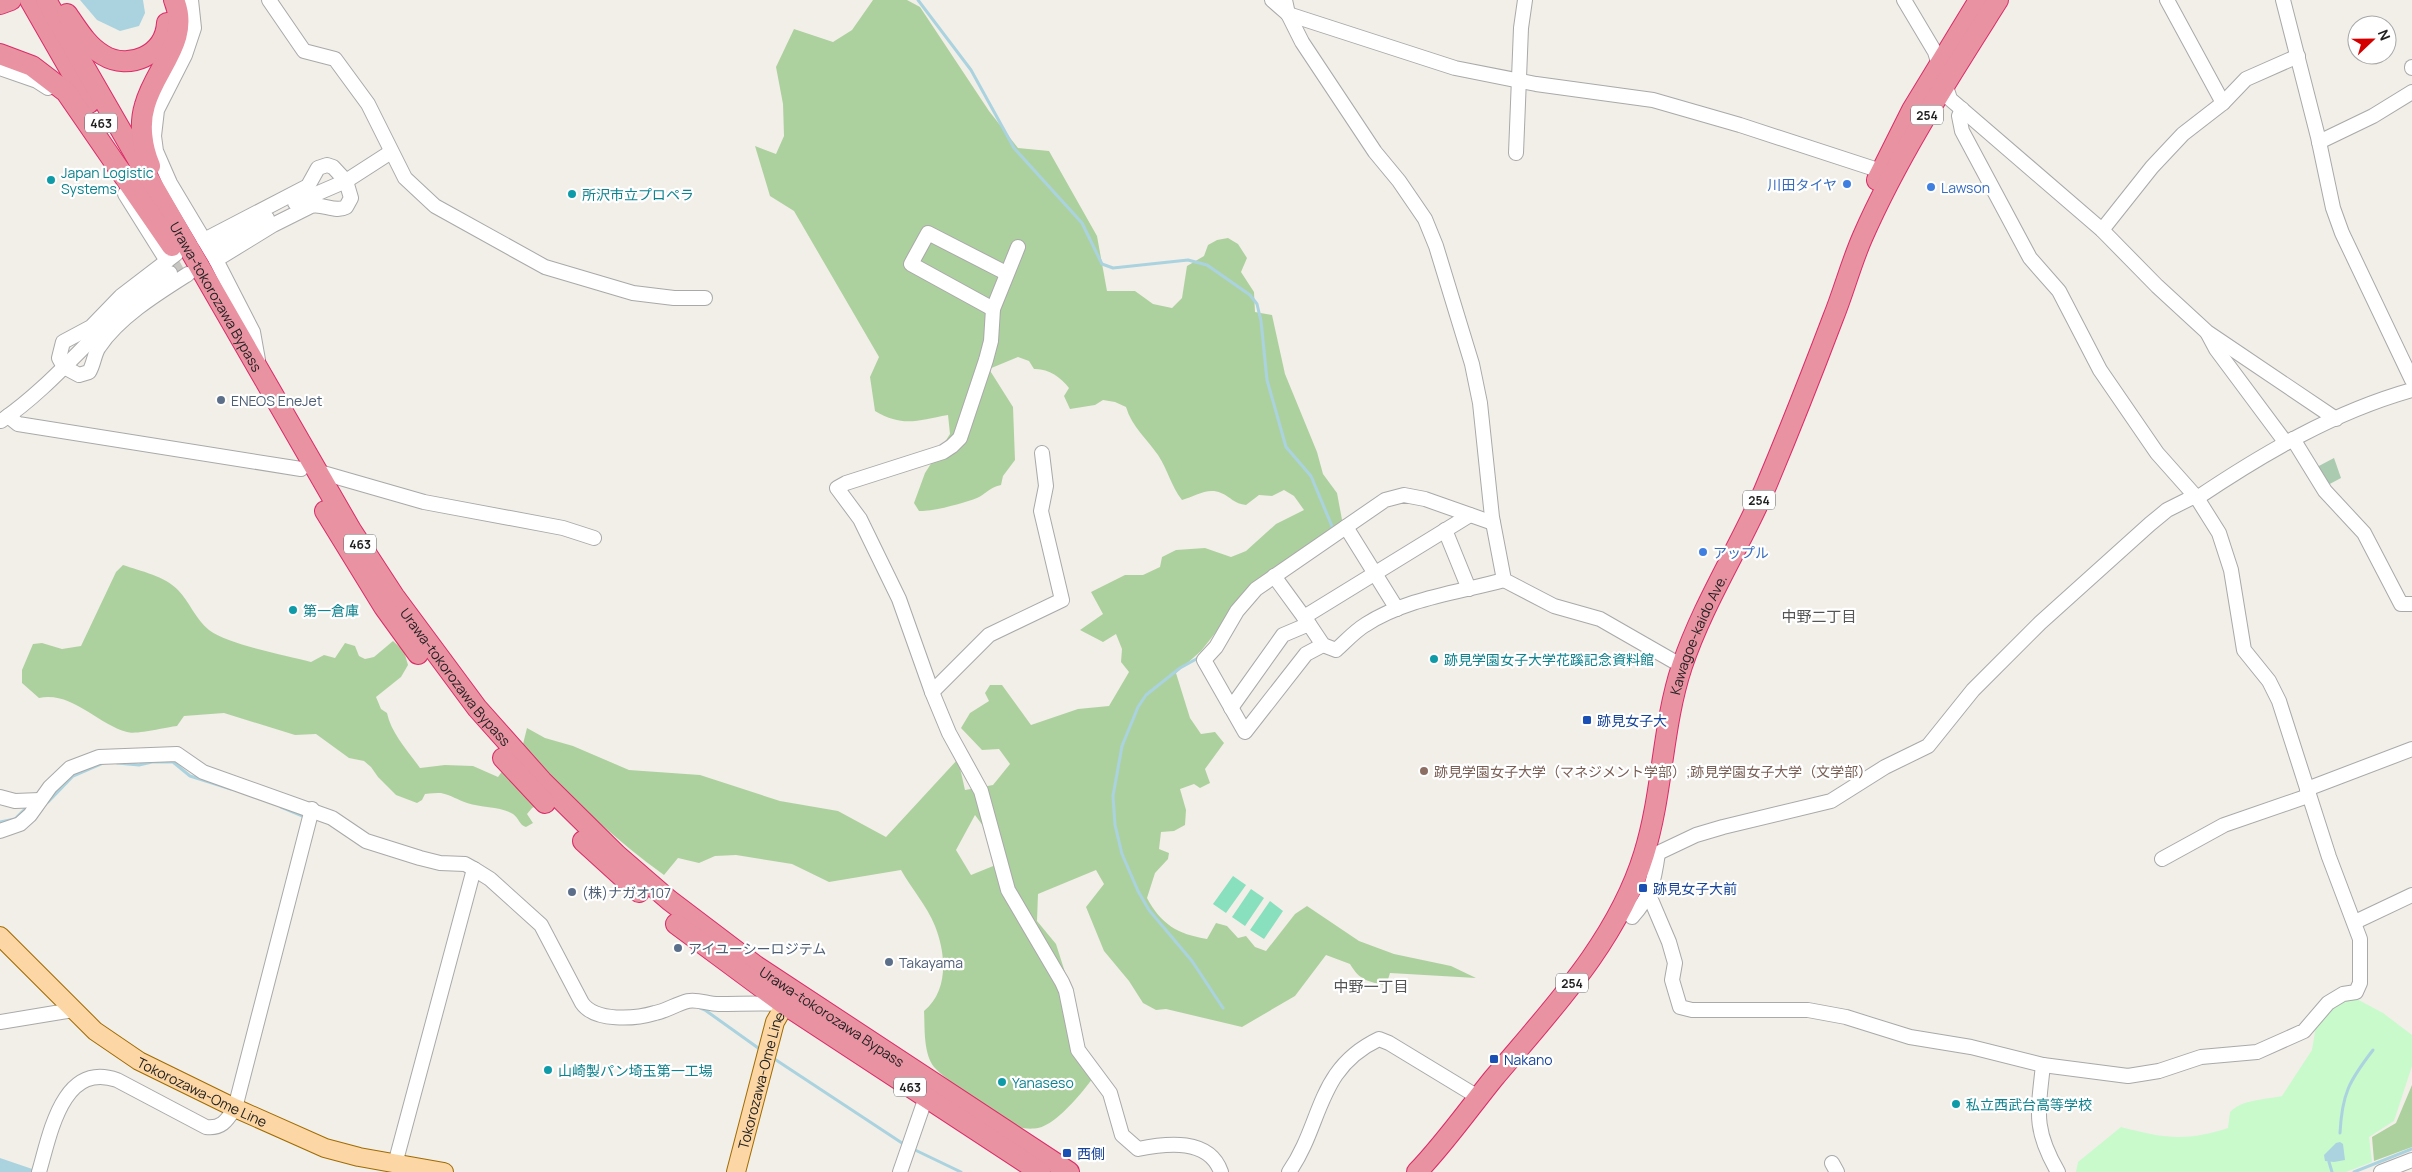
<svg xmlns="http://www.w3.org/2000/svg" width="2412" height="1172" font-family="Manrope,'Noto Sans JP',sans-serif">
	<style>
		.forest { fill: #add19e; fill-rule: evenodd }
		.cemetery { fill: #aacbaf }
		.park { fill: #c8facc }
		.pitch { fill: #88e0be }
		.water { fill: #aad3df }
		.lines { fill: none; stroke-linecap: round; stroke-linejoin: round }
		.stream { stroke: #aad3df; stroke-width: 3 }
		.minor-tunnel { stroke: #c8c6c1; stroke-width: 14; stroke-dasharray: 14 7; stroke-linecap: butt }
		.minor-casing { stroke: #a9a9a9; stroke-width: 16 }
		.major-casing { stroke: #a06b00; stroke-width: 20 }
		.highway-casing { stroke: #dc2a67; stroke-width: 22 }
		.minor { stroke: #fff; stroke-width: 14 }
		.major { stroke: #fcd6a4; stroke-width: 18 }
		.highway { stroke: #e892a2; stroke-width: 20 }
		.culture-dot { fill: #0f9aa8; stroke: #fff; stroke-width: 2 }
		.shop-dot { fill: #3f7fe0; stroke: #fff; stroke-width: 2 }
		.service-dot { fill: #5c6f8a; stroke: #fff; stroke-width: 2 }
		.transit-dot { fill: #1a4fb4; stroke: #fff; stroke-width: 2 }
		.education-dot { fill: #8d6e63; stroke: #fff; stroke-width: 2 }
		.labels { text-anchor: middle; dominant-baseline: central; stroke-width: 4.5; stroke-linejoin: round; paint-order: stroke }
		.shield { fill: #fff; stroke: #646464; stroke-width: 1 }
		.shield-label { font-size: 12px; font-weight: bold; fill: #222 }
		.culture-label { font-size: 14px; fill: #0d838f; stroke: #fff; text-anchor: start }
		.shop-label { font-size: 14px; fill: #366cbe; stroke: #fff; text-anchor: start }
		.street-label { font-size: 14px; fill: #222; stroke: #fff }
		.service-label { font-size: 14px; fill: #4e5e75; stroke: #fff; text-anchor: start }
		.transit-label { font-size: 14px; fill: #164399; stroke: #fff; text-anchor: start }
		.education-label { font-size: 14px; fill: #785e54; stroke: #fff; text-anchor: start }
		.neighbourhood-label { font-size: 15px; fill: #555; stroke: #fff }
	</style>
	<rect width="100%" height="100%" fill="#f2efe9"/>
	<g class="forest">
		<path d="M873,0h34l13,7 69,104 29,37 31,3 48,85 10,55h28l18,13 19,4 10,-10 5,-32 17,-10 4,-11 9,-5 11,-2 10,6 9,14 -6,14 13,20 1,20 17,3 13,59 32,78 6,22 14,19 6,32 -85,54 -57,72 -25,22 14,45 11,16 14,-2 9,11 -19,26 5,14 -10,5 -6,-4 -14,5 6,21 -1,15 -11,6 -13,1 -2,17 10,4 -1,6 -13,14 -8,25c14,26 30,36 60,41l9,-16 11,3 11,12 8,-2 9,11 11,4 29,-37 12,-8 52,35 35,13 57,12 25,12 -86,-5 -4,13c-18,-5 -26,-5 -36,-22l-24,-9 -31,41 -53,31 -76,-18 -10,1 -13,-7 -14,-22 -25,-30 -18,-44 18,-23 -8,-14 -58,24 -1,27 19,23 15,47 7,42 20,38c-11,16 -40,53 -60,57 -5,1 -14,1 -19,-1 -17,-8 -73,-46 -85,-60 -11,-14 -9,-40 -10,-56 25,-21 22,-57 11,-85 -8,-20 -24,-38 -34,-56l-72,12 -37,-18 -56,-9 -21,1 -16,7 -21,-5 -14,17c-52,-37 -97,-82 -142,-127l5,-20 18,10 28,8 56,24 71,5 80,26 58,10 48,26 72,-78 7,31 28,-5 17,-21 -11,-15 -17,1 -21,-22 9,-15 19,-12 -4,-8 5,-8h12l29,40 47,-16 31,-3 20,-34 -8,-10 1,-13 -6,-15 -13,8 -23,-12 23,-16 -12,-22 34,-17h18l17,-8 2,-10 14,-7 29,-2 26,9 15,-6 30,-27 28,-14 -10,-14 -10,-6 -12,6 -13,-1 -13,10c-12,-1 -15,-8 -25,-12 -14,-6 -26,4 -39,7 -11,-14 -14,-30 -24,-45 -11,-16 -26,-28 -32,-48l-11,-5 -12,-2 -8,5 -25,4 -6,-13 5,-8c-8,-11 -22,-20 -35,-19l-5,-8 -11,-4 -29,12 24,38 2,53 -12,16 -2,9c-13,3 -15,9 -24,13 -12,5 -46,14 -58,13l-5,-8 11,-30 25,-39 -2,-19c-30,5 -44,13 -73,-4l-5,-34 9,-20 -85,-146 -24,-15 -15,-50 21,8 8,-18 -1,-32 -7,-37 18,-38 39,13 19,-12zM975,815l33,45 -37,15 -15,-25z"/>
		<path d="M123,565c17,6 42,11 55,25 11,11 18,30 31,40 20,15 76,25 102,32l13,-7 11,3 10,-15 10,3 4,10 6,3 9,-2 19,-16 11,10 4,14 -7,12 -25,20 5,12 6,4c4,20 21,38 33,55l25,-3 28,1 25,11 5,-7 38,34 -9,4 -5,6 6,9 -7,4c-7,-2 -7,-9 -13,-13 -13,-8 -31,-6 -46,-11 -9,-3 -16,-8 -26,-10 -5,0 -10,0 -16,1l-3,6 -5,3 -21,-8 -18,-18 -7,-10 -7,-6 -15,-3 -33,-24 -21,1 -71,-22 -40,3 -7,10c-11,1 -40,9 -50,6 -30,-8 -55,-41 -88,-34l-17,-15v-13l11,-26 9,-1 20,6 19,-3 35,-74z"/>
		<path d="M2412,1085v62l-38,14 -2,-24 24,-14z"/>
	</g>
	<path class="cemetery" d="M2334,458l7,20 -15,8 -11,-18z"/>
	<path class="park" d="M2353,997l30,16 29,22v31l-18,55 -25,16 3,25 -26,10h-270l2,-10 43,-35c42,11 65,15 107,1l2,-16c13,-13 34,-12 52,-16l30,-46 4,-24 15,-19z"/>
	<g class="pitch">
		<path d="M1233,876l13,9 -20,28 -13,-9z"/>
		<path d="M1251,889l13,9 -19,28 -13,-9z"/>
		<path d="M1270,901l13,10 -19,28 -14,-9z"/>
	</g>
	<g class="water">
		<path d="M80,0h63l2,13 -6,13 -19,5 -23,-11z"/>
		<path d="M2340,1142l3,2 2,16 -11,2 -9,-1 -1,-6 12,-12z"/>
		<path d="M0,1158l41,14h-41z"/>
	</g>
	<g class="lines">
		<g class="stream">
			<path d="M918,0l53,70 43,78 68,75 20,41 11,4 75,-8 19,5 43,30 7,9 4,17 6,59 19,67 25,29 23,55"/>
			<path d="M1200,657l-20,11 -34,27 -8,12 -16,39 -9,50 2,29 7,29 16,37 11,19 43,51 31,47"/>
			<path d="M117,763l22,2 13,-3h21l17,14 41,13"/>
			<path d="M48,802l25,-26 30,-13"/>
			<path d="M281,807l24,10"/>
			<path d="M0,822l15,-3 13,-13"/>
			<path d="M698,1007l7,3 56,40"/>
			<path d="M773,1058l132,87"/>
			<path d="M2340,1133c2,-39 9,-52 33,-83"/>
			<path d="M913,1149l48,23"/>
			<path d="M2329,1162l3,10"/>
			<path d="M2354,1172l58,-23"/>
		</g>
		<path class="minor-tunnel" d="M170,273l32,-18"/>
		<g class="minor-casing">
			<g id="minor">
				<path d="M191,0l3,28 -9,27 -28,55 -3,26 2,15 14,32 46,77 37,72 5,28"/>
				<path d="M269,0l35,51 31,8 33,45 37,74 30,28 110,61 88,26 41,5h31"/>
				<path d="M1272,0l16,14 167,54 81,16 117,16 87,25 141,46"/>
				<path d="M1285,0l3,14 14,28 73,110 24,29 26,38 11,27 36,118 8,39 12,114 12,63 50,26 46,13 82,47"/>
				<path d="M1904,0l31,52 15,47 152,131 55,56 50,46 129,87"/>
				<path d="M2167,0l56,103"/>
				<path d="M2283,0l35,137 15,71 9,25 70,147"/>
				<path d="M2412,67v1"/>
				<path d="M0,68l37,13 11,7"/>
				<path d="M2319,142l54,-26 39,-24"/>
				<path d="M1516,153l5,-125 4,-28"/>
				<path d="M125,194l42,67"/>
				<path d="M295,203l51,-22 45,-29"/>
				<path d="M2102,230l50,-63 31,-33 40,-31 23,-24 52,-23"/>
				<path d="M204,240l104,-54 10,-18 9,-3 6,2 13,14 5,17 -5,9c-11,6 -23,-4 -35,-1l-38,19 -57,35"/>
				<path d="M1018,247l-25,62 -2,32 -5,19 -26,78 -8,8 -9,6 -97,31 -9,5 23,31 39,80 33,93 17,41 32,58 27,99 54,92 4,9 12,59 32,43 12,42 16,14c29,-6 71,-11 83,23"/>
				<path d="M214,249l53,-31"/>
				<path d="M176,254l-55,42 -30,31 -28,15 -4,16 5,9 15,8 10,-3c5,-8 5,-18 10,-25 20,-30 59,-54 89,-73"/>
				<path d="M993,309l-82,-45 17,-31 78,40"/>
				<path d="M2208,334l8,15 70,94"/>
				<path d="M8,416l10,8 283,45"/>
				<path d="M1,421c62,-42 105,-108 169,-148"/>
				<path d="M2293,439l32,52 39,42 37,71h11"/>
				<path d="M316,471l108,31 139,26 31,10"/>
				<path d="M2197,498c67,-45 137,-86 215,-108"/>
				<path d="M1346,527l51,82"/>
				<path d="M1445,530l24,59"/>
				<path d="M1274,576l35,48"/>
				<path d="M1304,617l166,-102"/>
				<path d="M1323,645l-17,9 -61,78 -41,-72 12,-13 21,-36 19,-22 129,-89 19,-5 21,4 68,24"/>
				<path d="M932,692l57,-57 73,-35 -21,-89 5,-25 -4,-33"/>
				<path d="M1231,708l52,-73 26,-11 14,21 13,5c9,-8 19,-19 29,-25 42,-27 92,-32 139,-45"/>
				<path d="M2307,789l105,-40"/>
				<path d="M0,797l15,4 25,-1"/>
				<path d="M0,831l20,-7 10,-9 20,-28 20,-19 29,-11 78,-3 26,18 129,46 34,23 54,17 20,5 25,1 9,5 16,10 51,46 41,78c13,19 53,16 73,10 11,-2 21,-9 33,-12 10,-2 20,3 30,3 22,0 44,-1 66,0"/>
				<path d="M1644,856l14,-3 38,-18 27,-8 108,-26 54,-34 43,-21 45,-56 67,-67 110,-99 17,-14 28,-14"/>
				<path d="M2162,859l62,-34 84,-29"/>
				<path d="M1649,895l20,47 6,21 -3,17 8,27 12,3h116l38,7 64,20 61,10 72,18 85,11 31,-5 42,-14 56,-5 47,-21 24,-28 15,-9 13,-2 4,-9v-44l-31,-82 -50,-156 -10,-20 -25,-31 -13,-80 -12,-37 -22,-35 -40,-45 -57,-83 -41,-79 -29,-33 -68,-127 -3,-15 3,-7"/>
				<path d="M1632,917c20,-22 22,-36 26,-64"/>
				<path d="M2355,922l57,-27"/>
				<path d="M0,1022l73,-12"/>
				<path d="M2043,1065c-5,47 -10,64 15,107"/>
				<path d="M1832,1163l5,9"/>
				<path d="M395,1164l79,-295"/>
				<path d="M39,1172c11,-37 23,-111 78,-92l89,47c16,2 21,-7 29,-19l77,-299"/>
				<path d="M900,1172l26,-75"/>
				<path d="M1289,1172c34,-49 27,-103 90,-133l10,4 89,54"/>
				<path d="M2381,1172l31,-12"/>
			</g>
		</g>
		<g class="major-casing">
			<g id="major">
				<path id="s1" d="M0,936l95,95 44,30 96,47 90,40 34,9 85,15"/>
				<path id="s2" d="M736,1172l39,-150 16,-28"/>
			</g>
		</g>
		<g class="highway-casing">
			<g id="highway">
				<path d="M30,0l59,103"/>
				<path id="s3" d="M46,0l305,530 43,66 83,112 65,73 75,74 52,45 87,66 313,206"/>
				<path d="M0,4l11,-4"/>
				<path d="M67,14c10,14 20,32 36,41 26,16 62,0 64,-32"/>
				<path d="M0,54l32,12 34,26 106,154"/>
				<path d="M150,166c-8,-19 -11,-42 -5,-61 10,-37 46,-65 29,-105"/>
				<path d="M1877,180l35,-70 67,-110"/>
				<path d="M325,511l59,96 34,47"/>
				<path d="M503,758l42,45"/>
				<path d="M583,841l56,51"/>
				<path d="M676,924l108,80 256,168"/>
				<path id="s4" d="M1417,1172c27,-28 51,-62 76,-93 57,-68 124,-137 151,-225 19,-61 18,-128 38,-188 21,-62 56,-116 82,-175 24,-57 47,-115 69,-173 11,-27 18,-55 30,-82 36,-82 87,-160 135,-236"/>
			</g>
		</g>
		<use href="#minor" class="minor"/>
		<use href="#major" class="major"/>
		<use href="#highway" class="highway"/>
	</g>
	<g class="culture-dot">
		<circle cx="51" cy="180" r="5"/>
		<circle cx="572" cy="194" r="5"/>
		<circle cx="293" cy="610" r="5"/>
		<circle cx="1434" cy="659" r="5"/>
		<circle cx="548" cy="1070" r="5"/>
		<circle cx="1002" cy="1082" r="5"/>
		<circle cx="1956" cy="1104" r="5"/>
	</g>
	<g class="shop-dot">
		<circle cx="1847" cy="184" r="5"/>
		<circle cx="1931" cy="187" r="5"/>
		<circle cx="1703" cy="552" r="5"/>
	</g>
	<g class="service-dot">
		<circle cx="221" cy="400" r="5"/>
		<circle cx="572" cy="892" r="5"/>
		<circle cx="678" cy="948" r="5"/>
		<circle cx="889" cy="962" r="5"/>
	</g>
	<g class="transit-dot">
		<rect x="1582" y="715" width="10" height="10" rx="2.5"/>
		<rect x="1638" y="883" width="10" height="10" rx="2.5"/>
		<rect x="1489" y="1054" width="10" height="10" rx="2.5"/>
		<rect x="1062" y="1148" width="10" height="10" rx="2.5"/>
	</g>
	<circle class="education-dot" cx="1424" cy="771" r="5"/>
	<g class="labels">
		<g class="shield">
			<rect x="1911" y="105.5" width="32" height="19" rx="4"/>
			<rect x="85" y="113.5" width="32" height="19" rx="4"/>
			<rect x="1743" y="490.5" width="32" height="19" rx="4"/>
			<rect x="344" y="534.5" width="32" height="19" rx="4"/>
			<rect x="1556" y="973.5" width="32" height="19" rx="4"/>
			<rect x="894" y="1077.5" width="32" height="19" rx="4"/>
		</g>
		<g class="shield-label">
			<text x="1927" y="115">254</text>
			<text x="101" y="123">463</text>
			<text x="1759" y="500">254</text>
			<text x="360" y="544">463</text>
			<text x="1572" y="983">254</text>
			<text x="910" y="1087">463</text>
		</g>
		<g class="culture-label">
			<text x="61" y="172">Japan Logistic<tspan x="61" dy="16">Systems</tspan></text>
			<text x="582" y="194">所沢市立プロペラ</text>
			<text x="303" y="610">第一倉庫</text>
			<text x="1444" y="659">跡見学園女子大学花蹊記念資料館</text>
			<text x="558" y="1070">山崎製パン埼玉第一工場</text>
			<text x="1012" y="1082">Yanaseso</text>
			<text x="1966" y="1104">私立西武台高等学校</text>
		</g>
		<g class="shop-label">
			<text x="1837" y="184" text-anchor="end">川田タイヤ</text>
			<text x="1941" y="187">Lawson</text>
			<text x="1713" y="552">アップル</text>
		</g>
		<g class="street-label">
			<text stroke="none"><textPath href="#s3" startOffset="342">Urawa-tokorozawa Bypass</textPath></text>
			<text stroke="none"><textPath href="#s4" startOffset="620">Kawagoe-kaido Ave.</textPath></text>
			<text stroke="none"><textPath href="#s3" startOffset="792">Urawa-tokorozawa Bypass</textPath></text>
			<text stroke="none"><textPath href="#s3" startOffset="1302">Urawa-tokorozawa Bypass</textPath></text>
			<text stroke="none"><textPath href="#s2" startOffset="95">Tokorozawa-Ome Line</textPath></text>
			<text stroke="none"><textPath href="#s1" startOffset="258">Tokorozawa-Ome Line</textPath></text>
		</g>
		<g class="service-label">
			<text x="231" y="400">ENEOS EneJet</text>
			<text x="582" y="892">(株)ナガオ107</text>
			<text x="688" y="948">アイユーシーロジテム</text>
			<text x="899" y="962">Takayama</text>
		</g>
		<g class="transit-label">
			<text x="1597" y="720">跡見女子大</text>
			<text x="1653" y="888">跡見女子大前</text>
			<text x="1504" y="1059">Nakano</text>
			<text x="1077" y="1153">西側</text>
		</g>
		<g class="education-label">
			<text x="1434" y="771">跡見学園女子大学（マネジメント学部）;跡見学園女子大学（文学部）</text>
		</g>
		<g class="neighbourhood-label">
			<text x="1819" y="616">中野二丁目</text>
			<text x="1371" y="986">中野一丁目</text>
		</g>
	</g>
	<g transform="translate(2372 40) rotate(68)"><circle r="24" fill="#ffffff" stroke="#a7a7a7"/>
	<path d="M0-4L9 19L0 12L-9 19Z" fill="#d40000"/>
	<text y="-8" font-size="14" font-weight="bold" text-anchor="middle" fill="#222222">N</text>
	</g>
</svg>
